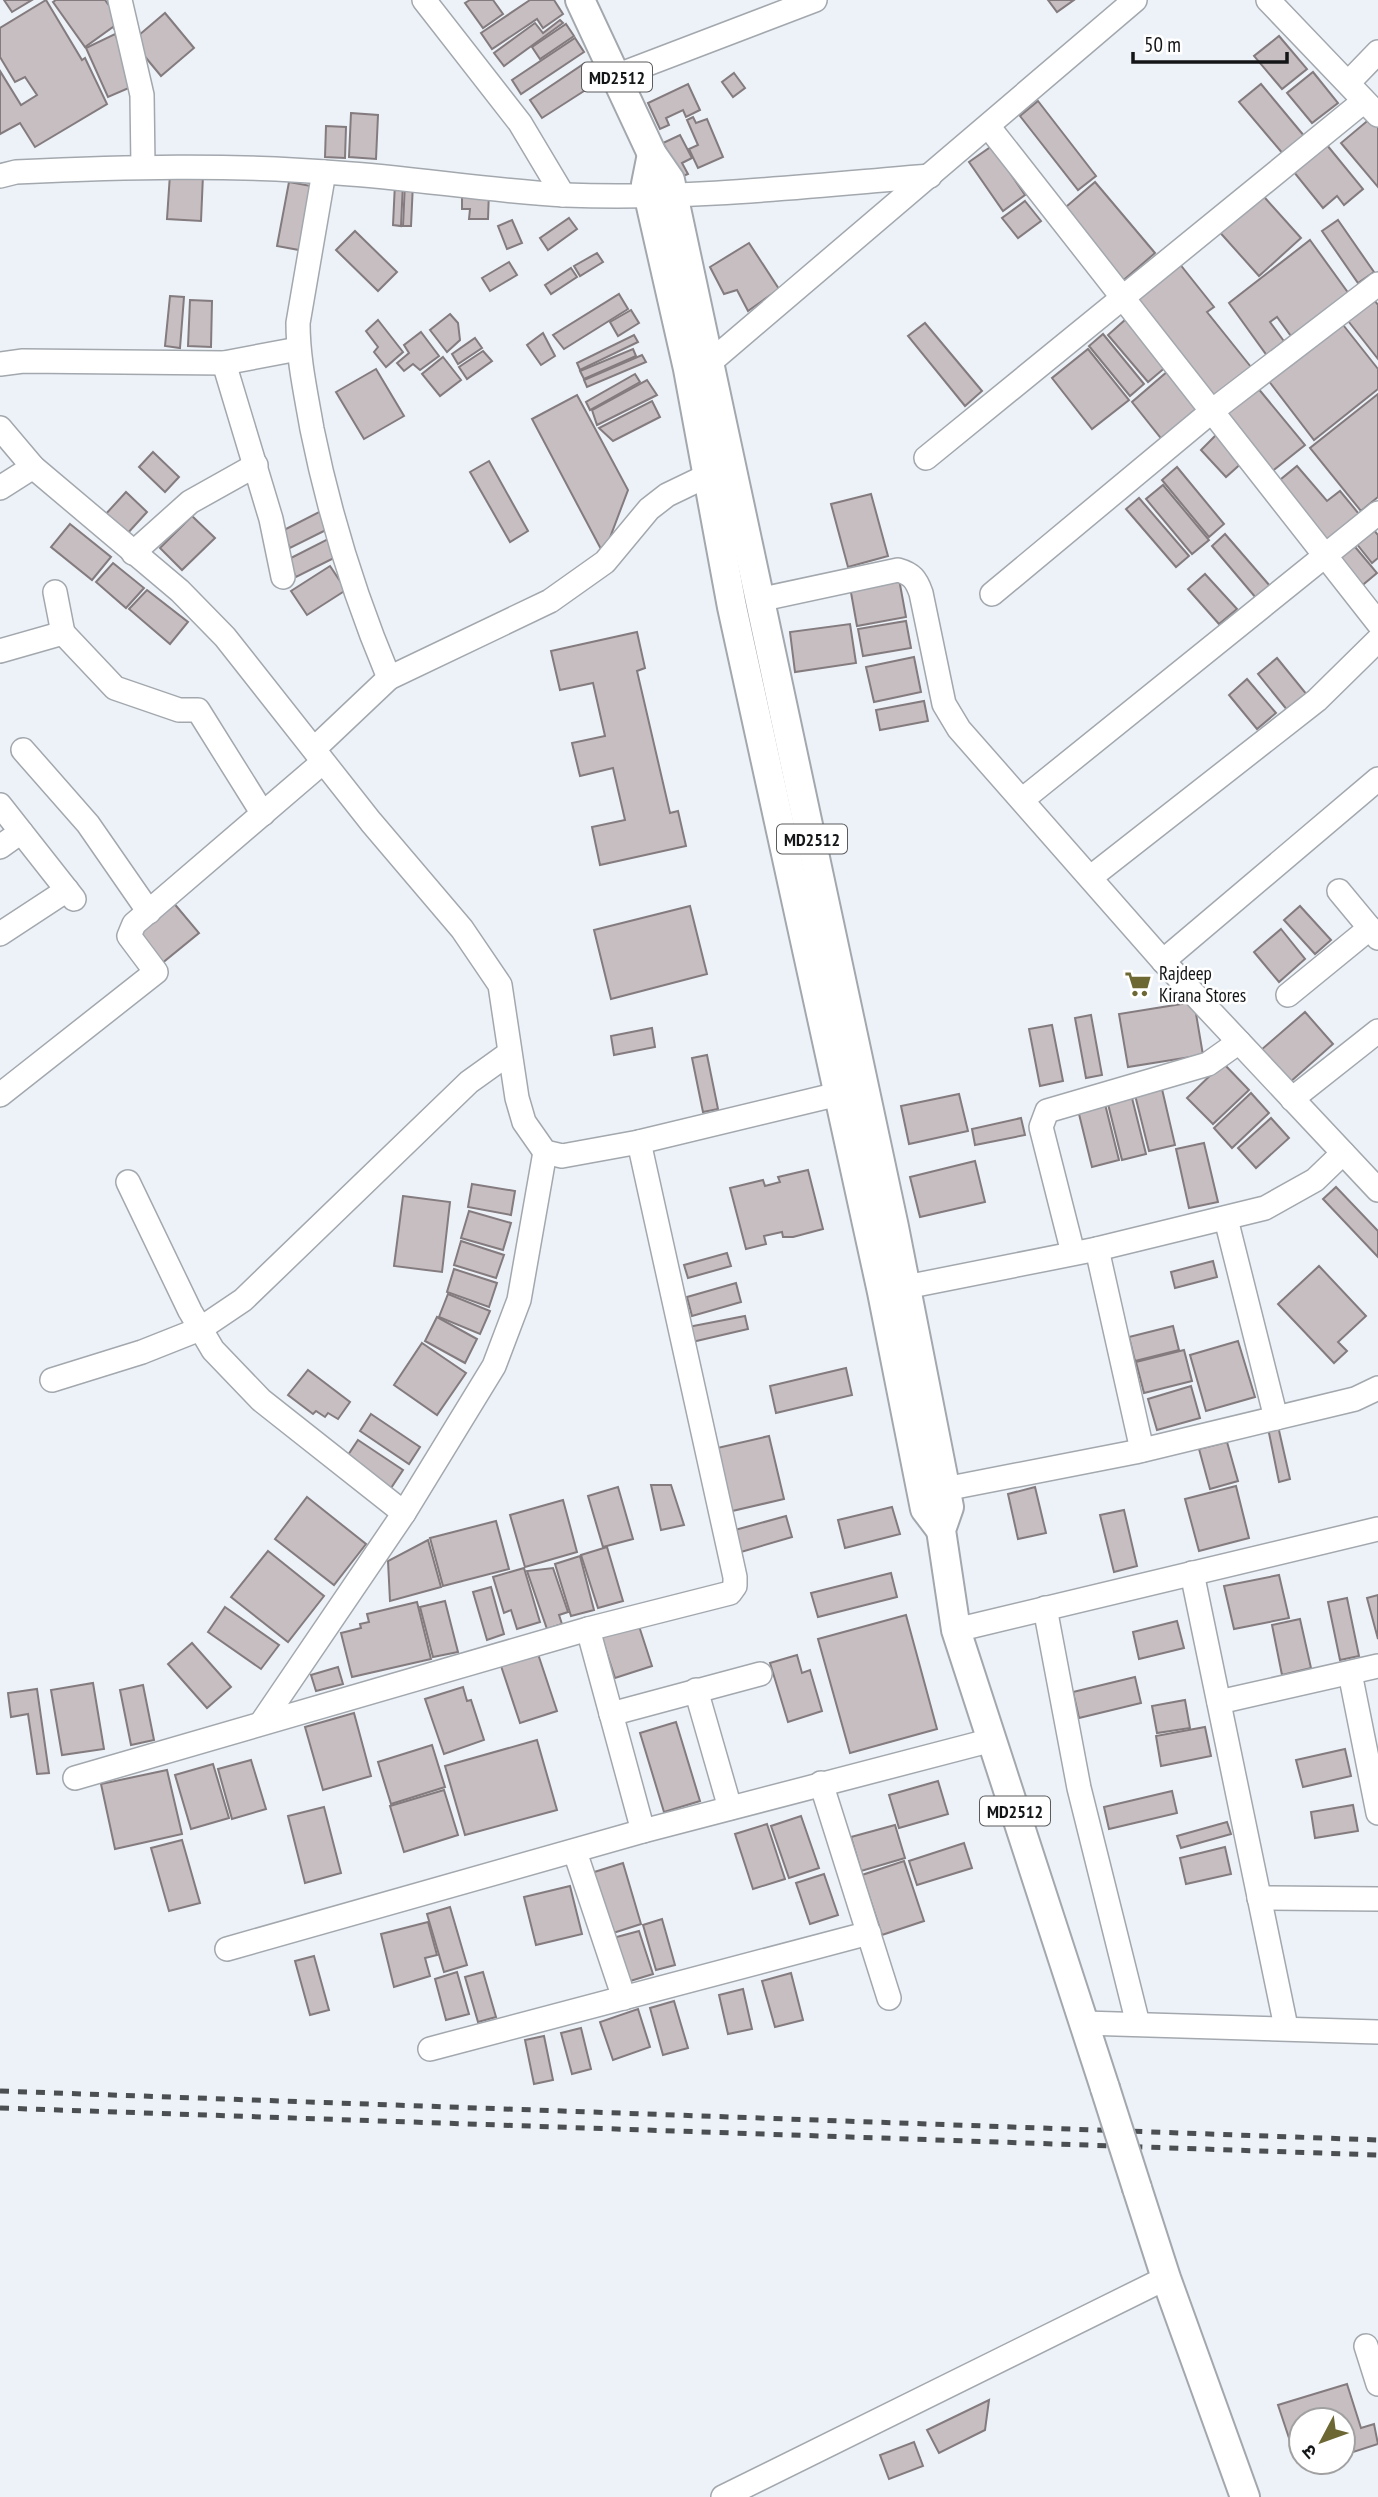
<svg xmlns="http://www.w3.org/2000/svg" width="1378" height="2497" font-family="'PT Sans Narrow','Noto Sans Devanagari',sans-serif">
	<style>
		.building { fill: #c7bec1; stroke: #837b7e; stroke-width: 2 }
		.lines { fill: none; stroke-linecap: round; stroke-linejoin: round }
		.minor-casing { stroke: #a3a8ae; stroke-width: 26 }
		.major-casing { stroke: #a3a8ae; stroke-width: 32 }
		.minor { stroke: #fff; stroke-width: 23 }
		.major { stroke: #fff; stroke-width: 28 }
		.rail { stroke: #4c4f52; stroke-width: 5; stroke-dasharray: 9 9; stroke-linecap: butt }
		.major-bridge-casing { stroke: #a3a8ae; stroke-width: 32; stroke-linecap: butt }
		.major-bridge { stroke: #fff; stroke-width: 28 }
		.labels { text-anchor: middle; dominant-baseline: central; stroke-width: 5; stroke-linejoin: round; paint-order: stroke }
		.shield { fill: #fff; stroke: #5a5b5d; stroke-width: 2 }
		.shield-label { font-size: 18px; font-weight: bold; fill: #131517 }
		.poi-label { font-size: 19px; fill: #131517; stroke: #fff; text-anchor: start }
	</style>
	<rect width="100%" height="100%" fill="#ecf2f8"/>
	<g class="building">
		<path d="M4,0h28l-20,12z"/>
		<path d="M46,0l36,60 3,-2 22,46 -72,43 -15,-24 -20,11v-63l21,34 16,-10 -12,-18 -10,5 -15,-25v-29z"/>
		<path d="M56,0h49l3,4 4,-3 5,32 -4,-6 -28,20 -32,-45z"/>
		<path d="M470,0h23l10,14 -20,14 -18,-25z"/>
		<path d="M530,0h24l9,14 -20,14 -6,-9 -45,30 -11,-16z"/>
		<path d="M1048,0h26l-17,12z"/>
		<path d="M165,13l29,35 -33,28 -29,-35z"/>
		<path d="M560,20l3,3 -59,43 -10,-13 41,-30 8,10z"/>
		<path d="M566,24l8,12 -34,23 -8,-12z"/>
		<path d="M115,34l23,50 -30,13 -22,-49z"/>
		<path d="M1279,36l28,33 -25,20 -28,-33z"/>
		<path d="M575,38l9,14 -63,42 -9,-14z"/>
		<path d="M585,63l13,19 -56,36 -12,-18z"/>
		<path d="M1313,72l25,31 -26,20 -25,-30z"/>
		<path d="M734,73l11,15 -12,9 -11,-15z"/>
		<path d="M688,84l12,26 -14,7 -3,-7 -17,8 3,7 -9,4 -12,-26z"/>
		<path d="M1261,84l44,53 -21,18 -45,-53z"/>
		<path d="M1038,101l58,75 -18,14 -58,-74z"/>
		<path d="M351,113l27,2 -2,44 -27,-2z"/>
		<path d="M693,117l3,6 11,-4 16,38 -25,11 -9,-19 9,-4 -11,-25z"/>
		<path d="M1372,117l6,6v64l-37,-44z"/>
		<path d="M326,126l20,1 -1,31 -20,-1z"/>
		<path d="M680,135l12,23 -10,5 6,11 -7,3 -18,-34z"/>
		<path d="M1322,139l41,50 -19,16 -7,-9 -14,12 -34,-42z"/>
		<path d="M992,146l33,49 -22,16 -34,-49z"/>
		<path d="M170,174l33,1 -2,46 -34,-2z"/>
		<path d="M289,182l22,4 -12,64 -22,-4z"/>
		<path d="M1095,182l60,71 -36,31 -59,-72z"/>
		<path d="M395,183h8l-2,43 -8,-1z"/>
		<path d="M405,183h8l-2,43h-8z"/>
		<path d="M462,190l27,1 -1,28h-19l1,-10h-8z"/>
		<path d="M1258,190l43,48 -42,38 -43,-48z"/>
		<path d="M1025,201l16,20 -23,17 -16,-20z"/>
		<path d="M569,218l8,11 -29,21 -8,-12z"/>
		<path d="M512,220l10,23 -15,6 -9,-23z"/>
		<path d="M1338,220l36,52 -16,11 -36,-52z"/>
		<path d="M355,231l42,41 -19,19 -42,-41z"/>
		<path d="M1310,240l39,54 -58,42 -14,-19 -7,5 16,22 -18,13 -39,-54z"/>
		<path d="M749,243l30,46 -31,22 -11,-21 -13,4 -14,-27z"/>
		<path d="M597,253l6,9 -23,14 -6,-10z"/>
		<path d="M1175,258l39,49 -7,5 44,55 -37,30 -83,-104z"/>
		<path d="M509,262l8,13 -27,16 -8,-13z"/>
		<path d="M571,268l6,9 -26,17 -6,-9z"/>
		<path d="M619,294l9,15 -64,40 -11,-14z"/>
		<path d="M170,296l14,1 -4,51 -15,-2z"/>
		<path d="M1371,296l7,9v54l-33,-42z"/>
		<path d="M190,300l22,1 -1,46 -23,-1z"/>
		<path d="M631,310l8,13 -21,13 -8,-14z"/>
		<path d="M450,314l8,9 2,17 -13,12 -17,-22z"/>
		<path d="M1126,319l41,47 -19,16 -40,-47z"/>
		<path d="M378,320l25,32 -17,15 -12,-15 4,-5 -12,-16z"/>
		<path d="M1340,321l38,48v20l-64,51 -46,-60z"/>
		<path d="M925,323l57,68 -17,15 -57,-70z"/>
		<path d="M421,332l18,24 -19,14 -7,-6 -9,7 -7,-8 12,-10 -5,-8z"/>
		<path d="M543,333l12,23 -14,9 -14,-20z"/>
		<path d="M1103,334l41,50 -14,12 -41,-50z"/>
		<path d="M634,335l4,7 -58,28 -3,-7z"/>
		<path d="M475,338l7,10 -24,16 -6,-10z"/>
		<path d="M633,349l3,7 -52,23 -4,-8z"/>
		<path d="M1088,349l41,51 -37,29 -40,-51z"/>
		<path d="M483,351l9,10 -25,18 -8,-12z"/>
		<path d="M642,355l4,7 -59,25 -3,-7z"/>
		<path d="M443,357l18,23 -21,16 -18,-22z"/>
		<path d="M376,369l28,47 -40,23 -28,-47z"/>
		<path d="M1168,371l33,42 -37,29 -32,-40z"/>
		<path d="M635,374l5,8 -50,28 -4,-8z"/>
		<path d="M647,380l10,15 -60,30 -5,-15z"/>
		<path d="M1257,387l48,58 -35,28 -47,-56z"/>
		<path d="M1378,394v103l-17,14 -51,-63z"/>
		<path d="M577,395l51,95 -22,58 -4,3 -70,-132z"/>
		<path d="M652,401l8,16 -47,24 -14,-13z"/>
		<path d="M1218,433l26,28 -18,16 -25,-27z"/>
		<path d="M153,452l26,25 -14,15 -26,-25z"/>
		<path d="M489,461l39,70 -18,11 -40,-70z"/>
		<path d="M1297,466l30,35 13,-10 19,23 -37,31 -47,-61z"/>
		<path d="M1177,467l47,57 -15,13 -47,-57z"/>
		<path d="M1163,485l46,55 -17,14 -46,-55z"/>
		<path d="M126,492l21,20 -21,23 -22,-19z"/>
		<path d="M871,494l17,62 -40,11 -17,-63z"/>
		<path d="M1139,498l50,58 -13,11 -50,-58z"/>
		<path d="M321,511l9,17 -40,20 -8,-17z"/>
		<path d="M192,516l23,22 -33,32 -22,-22z"/>
		<path d="M70,524l41,33 -19,23 -41,-33z"/>
		<path d="M1369,524l9,11v23l-6,5 -20,-25z"/>
		<path d="M1225,534l45,52 -14,12 -44,-52z"/>
		<path d="M330,538l8,18 -42,21 -9,-17z"/>
		<path d="M1351,542l26,31 -18,15 -27,-31z"/>
		<path d="M113,563l31,25 -18,20 -30,-26z"/>
		<path d="M330,566l16,24 -39,25 -16,-24z"/>
		<path d="M1205,574l32,35 -18,15 -31,-35z"/>
		<path d="M899,579l7,38 -49,9 -7,-39z"/>
		<path d="M147,590l41,32 -18,22 -41,-35z"/>
		<path d="M906,621l5,27 -48,8 -5,-27z"/>
		<path d="M850,624l6,39 -61,9 -5,-40z"/>
		<path d="M637,632l8,36 -8,3 33,142 8,-2 8,35 -86,19 -8,-38 33,-7 -12,-52 -33,8 -8,-33 33,-7 -12,-53 -33,7 -9,-39z"/>
		<path d="M914,657l7,35 -47,10 -8,-35z"/>
		<path d="M1277,658l31,38 -20,15 -30,-37z"/>
		<path d="M1247,679l29,34 -19,16 -28,-34z"/>
		<path d="M924,701l4,20 -48,9 -4,-20z"/>
		<path d="M172,901l27,32 -38,31 -26,-32z"/>
		<path d="M690,906l17,68 -96,25 -17,-69z"/>
		<path d="M1300,906l31,34 -16,14 -31,-34z"/>
		<path d="M1281,929l24,30 -26,23 -25,-30z"/>
		<path d="M1194,1002l9,53 -75,12 -9,-53z"/>
		<path d="M1305,1012l28,32 -44,39 -28,-33z"/>
		<path d="M1091,1015l11,60 -16,3 -11,-60z"/>
		<path d="M1052,1025l11,56 -23,5 -11,-57z"/>
		<path d="M652,1028l3,19 -41,8 -3,-19z"/>
		<path d="M707,1055l11,54 -15,3 -11,-54z"/>
		<path d="M1223,1063l26,27 -36,34 -26,-26z"/>
		<path d="M1162,1089l13,56 -26,6 -14,-56z"/>
		<path d="M1251,1093l18,20 -37,35 -18,-20z"/>
		<path d="M959,1094l9,37 -59,13 -8,-38z"/>
		<path d="M1131,1094l15,60 -24,6 -15,-60z"/>
		<path d="M1105,1104l14,56 -27,7 -14,-57z"/>
		<path d="M1021,1118l4,17 -50,10 -3,-16z"/>
		<path d="M1271,1118l18,20 -33,30 -18,-20z"/>
		<path d="M1204,1143l14,59 -29,6 -13,-59z"/>
		<path d="M975,1161l10,41 -65,15 -10,-40z"/>
		<path d="M808,1170l15,59 -30,8h-10l-1,-5 -18,4 2,8 -20,5 -16,-61 33,-8 2,6 15,-4 -2,-5z"/>
		<path d="M472,1184l43,7 -4,24 -43,-8z"/>
		<path d="M1336,1187l42,44v26l-55,-58z"/>
		<path d="M403,1196l47,6 -8,70 -48,-6z"/>
		<path d="M469,1211l42,12 -8,27 -42,-12z"/>
		<path d="M461,1241l43,14 -8,23 -42,-13z"/>
		<path d="M727,1253l4,13 -43,12 -4,-13z"/>
		<path d="M1213,1261l4,16 -42,11 -4,-16z"/>
		<path d="M1319,1266l47,50 -28,26 9,9 -13,12 -56,-59z"/>
		<path d="M454,1269l43,14 -8,24 -42,-15z"/>
		<path d="M736,1283l5,19 -49,14 -5,-19z"/>
		<path d="M448,1294l42,17 -10,23 -41,-17z"/>
		<path d="M745,1316l3,13 -56,13 -4,-15z"/>
		<path d="M437,1317l40,22 -12,24 -40,-22z"/>
		<path d="M1173,1326l6,24 -44,11 -6,-24z"/>
		<path d="M1238,1341l17,56 -49,14 -16,-56z"/>
		<path d="M422,1343l44,30 -29,42 -43,-30z"/>
		<path d="M1184,1350l8,31 -48,12 -8,-31z"/>
		<path d="M846,1368l6,27 -76,18 -6,-27z"/>
		<path d="M308,1370l42,32 -12,17 -10,-6 -3,4 -9,-6 -3,3 -25,-19z"/>
		<path d="M1191,1386l9,32 -43,12 -9,-31z"/>
		<path d="M371,1414l49,33 -11,17 -49,-33z"/>
		<path d="M1278,1426l12,53 -11,3 -11,-54z"/>
		<path d="M769,1436l15,63 -56,13 -15,-63z"/>
		<path d="M358,1440l45,30 -12,18 -45,-30z"/>
		<path d="M1227,1442l11,39 -28,8 -11,-40z"/>
		<path d="M651,1485h20l13,40 -23,5z"/>
		<path d="M1236,1486l13,52 -50,13 -14,-52z"/>
		<path d="M618,1487l15,52 -30,8 -15,-51z"/>
		<path d="M1035,1487l11,46 -28,6 -10,-45z"/>
		<path d="M307,1497l59,47 -32,41 -59,-46z"/>
		<path d="M563,1500l14,52 -52,15 -15,-52z"/>
		<path d="M892,1507l8,27 -55,14 -7,-28z"/>
		<path d="M1124,1510l13,56 -23,6 -14,-57z"/>
		<path d="M786,1516l6,21 -51,15 -6,-22z"/>
		<path d="M496,1521l13,48 -66,17 -13,-48z"/>
		<path d="M428,1540l13,47 -51,14 -2,-40z"/>
		<path d="M607,1547l16,54 -25,7 -17,-53z"/>
		<path d="M268,1551l56,45 -36,46 -57,-45z"/>
		<path d="M580,1556l14,54 -23,6 -16,-52z"/>
		<path d="M524,1568l16,54 -23,7 -6,-19 -7,3 -11,-36z"/>
		<path d="M553,1568l15,44 -9,3 3,9 -15,5 -20,-58z"/>
		<path d="M891,1573l6,24 -79,20 -7,-24z"/>
		<path d="M1279,1575l10,43 -55,11 -10,-43z"/>
		<path d="M491,1587l13,47 -17,6 -14,-48z"/>
		<path d="M1378,1595v44l-11,-41z"/>
		<path d="M1347,1598l12,58 -19,4 -12,-58z"/>
		<path d="M445,1601l13,51 -25,5 -13,-50z"/>
		<path d="M417,1602l14,57 -79,18 -11,-44 20,-5 -1,-4 9,-2 -2,-8z"/>
		<path d="M225,1607l54,38 -18,24 -53,-37z"/>
		<path d="M906,1615l31,114 -87,24 -32,-114z"/>
		<path d="M1300,1619l11,49 -29,7 -10,-50z"/>
		<path d="M1177,1621l7,27 -45,11 -6,-27z"/>
		<path d="M638,1623l14,43 -37,12 -14,-43z"/>
		<path d="M192,1643l39,44 -24,21 -39,-44z"/>
		<path d="M538,1654l19,57 -37,12 -19,-57z"/>
		<path d="M797,1655l5,18 8,-3 12,41 -34,11 -18,-59z"/>
		<path d="M338,1667l5,17 -27,7 -5,-16z"/>
		<path d="M1135,1677l6,26 -62,15 -6,-26z"/>
		<path d="M93,1683l11,66 -42,6 -11,-65z"/>
		<path d="M143,1685l11,55 -23,5 -11,-55z"/>
		<path d="M463,1687l4,14 4,-1 13,40 -40,14 -19,-55z"/>
		<path d="M37,1689l12,84 -12,1 -9,-60 -17,3 -3,-24z"/>
		<path d="M1185,1700l5,28 -33,5 -5,-27z"/>
		<path d="M354,1713l17,63 -48,14 -18,-63z"/>
		<path d="M676,1722l24,79 -36,11 -24,-79z"/>
		<path d="M1205,1727l6,29 -50,10 -5,-30z"/>
		<path d="M537,1740l20,70 -92,25 -20,-69z"/>
		<path d="M432,1745l13,42 -54,17 -13,-42z"/>
		<path d="M1345,1749l6,27 -48,11 -7,-27z"/>
		<path d="M251,1760l15,49 -34,10 -14,-50z"/>
		<path d="M213,1764l16,54 -38,11 -16,-54z"/>
		<path d="M167,1770l15,64 -67,15 -14,-65z"/>
		<path d="M938,1781l10,33 -49,14 -10,-33z"/>
		<path d="M444,1790l14,45 -54,17 -14,-46z"/>
		<path d="M1172,1791l5,22 -68,16 -5,-22z"/>
		<path d="M1353,1805l5,26 -43,7 -4,-26z"/>
		<path d="M324,1807l17,66 -36,10 -17,-67z"/>
		<path d="M801,1816l18,52 -30,10 -18,-52z"/>
		<path d="M1227,1822l4,12 -50,14 -4,-12z"/>
		<path d="M767,1824l18,55 -32,10 -18,-55z"/>
		<path d="M895,1825l10,33 -44,13 -10,-34z"/>
		<path d="M182,1840l18,63 -31,8 -18,-63z"/>
		<path d="M964,1843l8,25 -55,17 -8,-24z"/>
		<path d="M1225,1847l6,27 -45,10 -6,-26z"/>
		<path d="M904,1861l20,60 -42,14 -20,-60z"/>
		<path d="M623,1863l18,61 -34,11 -19,-61z"/>
		<path d="M824,1874l14,41 -28,9 -14,-41z"/>
		<path d="M570,1886l12,48 -46,11 -12,-48z"/>
		<path d="M450,1907l17,58 -23,7 -17,-58z"/>
		<path d="M662,1919l13,46 -19,5 -13,-45z"/>
		<path d="M428,1922l9,33 -12,3 5,18 -36,11 -13,-53z"/>
		<path d="M639,1931l14,43 -26,8 -14,-44z"/>
		<path d="M314,1956l15,54 -19,5 -15,-54z"/>
		<path d="M457,1972l12,42 -23,6 -11,-41z"/>
		<path d="M483,1972l13,45 -18,5 -13,-45z"/>
		<path d="M791,1973l12,47 -28,7 -13,-46z"/>
		<path d="M743,1989l9,40 -24,5 -9,-39z"/>
		<path d="M674,2001l14,47 -25,7 -13,-47z"/>
		<path d="M638,2009l12,38 -37,13 -13,-38z"/>
		<path d="M581,2028l10,41 -19,5 -11,-41z"/>
		<path d="M544,2036l9,44 -19,4 -9,-44z"/>
		<path d="M1347,2384l14,44 13,-4 4,20 -34,11 -1,-35h-10l-2,-6 -30,6v41l-4,1 -19,-57z"/>
		<path d="M989,2400l-4,30 -46,23 -12,-23z"/>
		<path d="M914,2442l9,24 -34,13 -9,-24z"/>
	</g>
	<g class="lines">
		<g class="minor-casing">
			<g id="minor">
				<path d="M120,0l22,95 1,71"/>
				<path d="M424,0l96,123 43,72"/>
				<path d="M1268,0l110,115"/>
				<path d="M616,76l199,-76"/>
				<path d="M1349,82l29,-30"/>
				<path d="M988,126l390,497"/>
				<path d="M324,172l-26,151c0,36 8,71 14,106 18,89 42,166 77,249"/>
				<path d="M0,176l16,-4c108,-5 214,-8 322,1 76,5 152,18 227,22 122,5 243,-9 365,-19"/>
				<path d="M224,363l47,156 12,58"/>
				<path d="M0,364l23,-3 201,2 74,-14"/>
				<path d="M708,364l427,-364"/>
				<path d="M0,428l33,39 147,124 45,46 146,185 91,107 38,56 17,113 7,24 21,30 17,4 77,-14 216,-52"/>
				<path d="M926,458l438,-357"/>
				<path d="M0,488l33,-21"/>
				<path d="M133,553l57,-51 66,-37"/>
				<path d="M55,592l8,41"/>
				<path d="M992,594l220,-183 166,-127"/>
				<path d="M758,600l140,-30c14,4 18,9 23,23l23,111 15,25 204,232 215,229"/>
				<path d="M0,651l63,-18 52,55 64,22h19l65,104"/>
				<path d="M314,749l75,-71 161,-77 55,-39 44,-53 18,-14 54,-26"/>
				<path d="M23,750l65,74 61,88"/>
				<path d="M1022,800l356,-287"/>
				<path d="M0,805l74,94"/>
				<path d="M0,847l21,-15"/>
				<path d="M1091,877l226,-177 61,-60"/>
				<path d="M1339,891l39,47"/>
				<path d="M0,934l67,-44"/>
				<path d="M1163,961l215,-182"/>
				<path d="M1288,995l82,-67"/>
				<path d="M0,1095l156,-123 -27,-36 5,-12 189,-162"/>
				<path d="M1292,1099l86,-68"/>
				<path d="M128,1182l62,129 23,39 48,50 143,113"/>
				<path d="M1226,1219l50,199"/>
				<path d="M1097,1249l45,201"/>
				<path d="M1073,1253l-32,-126 6,-16 161,-47 31,-22"/>
				<path d="M906,1287l191,-38 168,-41 50,-28 28,-27"/>
				<path d="M52,1380l90,-28 58,-23 43,-29 226,-218 39,-28"/>
				<path d="M945,1489l190,-37 220,-53 23,-11"/>
				<path d="M1192,1573l94,454"/>
				<path d="M1045,1608l34,180 59,236"/>
				<path d="M588,1629l55,202"/>
				<path d="M956,1630l422,-101"/>
				<path d="M1350,1673l28,140"/>
				<path d="M696,1690l34,118"/>
				<path d="M1219,1702l159,-36"/>
				<path d="M611,1714l149,-40"/>
				<path d="M262,1722l142,-209 90,-147 25,-66 26,-148"/>
				<path d="M75,1778l513,-149 142,-36 5,-7v-9l-96,-435"/>
				<path d="M821,1783l68,215"/>
				<path d="M575,1852l49,146"/>
				<path d="M1259,1898l119,1"/>
				<path d="M227,1949l416,-118 349,-91"/>
				<path d="M1084,2023l294,9"/>
				<path d="M430,2049l439,-116"/>
				<path d="M1366,2346l12,38"/>
				<path d="M723,2497l443,-219"/>
			</g>
		</g>
		<g class="major-casing">
			<g id="major">
				<path d="M580,0l72,154 18,26 224,1047 55,280 -8,23 15,100 149,458"/>
				<path d="M652,154l-6,30 42,185 44,238 150,685 43,217 16,21"/>
				<path d="M1137,2188l29,90 79,219"/>
			</g>
		</g>
		<use href="#minor" class="minor"/>
		<use href="#major" class="major"/>
		<g class="rail">
			<path d="M0,2091l1378,49"/>
			<path d="M0,2108l1378,47"/>
		</g>
		<g class="major-bridge-casing">
			<path id="major-bridge" d="M1105,2088l32,100"/>
		</g>
		<use href="#major-bridge" class="major-bridge"/>
	</g>
	<defs>
		<g id="supermarket-bare" transform="scale(2.1)"><path d="M-6-5.5h2.5l.6 2H6L4.5 2H-2.5L-4.4-4H-6ZM-1.5 3.2a1.3 1.3 0 1 0 .1 0ZM3 3.2a1.3 1.3 0 1 0 .1 0Z" fill="#6c6733" stroke="#fff" stroke-width="2.5" paint-order="stroke"/></g>
	</defs>
	<g fill-rule="evenodd">
		<use href="#supermarket-bare" x="1138" y="984"/>
	</g>
	<g class="labels">
		<g class="shield">
			<rect x="582" y="62.5" width="70" height="29" rx="5"/>
			<rect x="777" y="824.5" width="70" height="29" rx="5"/>
			<rect x="980" y="1796.5" width="70" height="29" rx="5"/>
		</g>
		<g class="shield-label">
			<text x="617" y="77">MD2512</text>
			<text x="812" y="839">MD2512</text>
			<text x="1015" y="1811">MD2512</text>
		</g>
		<g class="poi-label">
			<text x="1159" y="973">Rajdeep<tspan x="1159" dy="22">Kirana Stores</tspan></text>
		</g>
	</g>
	<g transform="translate(1322 2441) rotate(229)"><circle r="33" fill="#ffffff" stroke="#a1a1a2" stroke-width="2"/>
	<path d="M0-5L12 26L0 18L-12 26Z" fill="#6c6733"/>
	<text y="-10" font-size="19" font-weight="bold" text-anchor="middle" fill="#131517">उ</text>
	</g>
	<path d="M1133 52v10h154v-10" fill="none" stroke="#131517" stroke-width="3.5"/>
	<text x="1144" y="52" font-size="21" fill="#131517" stroke="#ffffff" stroke-width="5" paint-order="stroke">50 m</text>
</svg>
